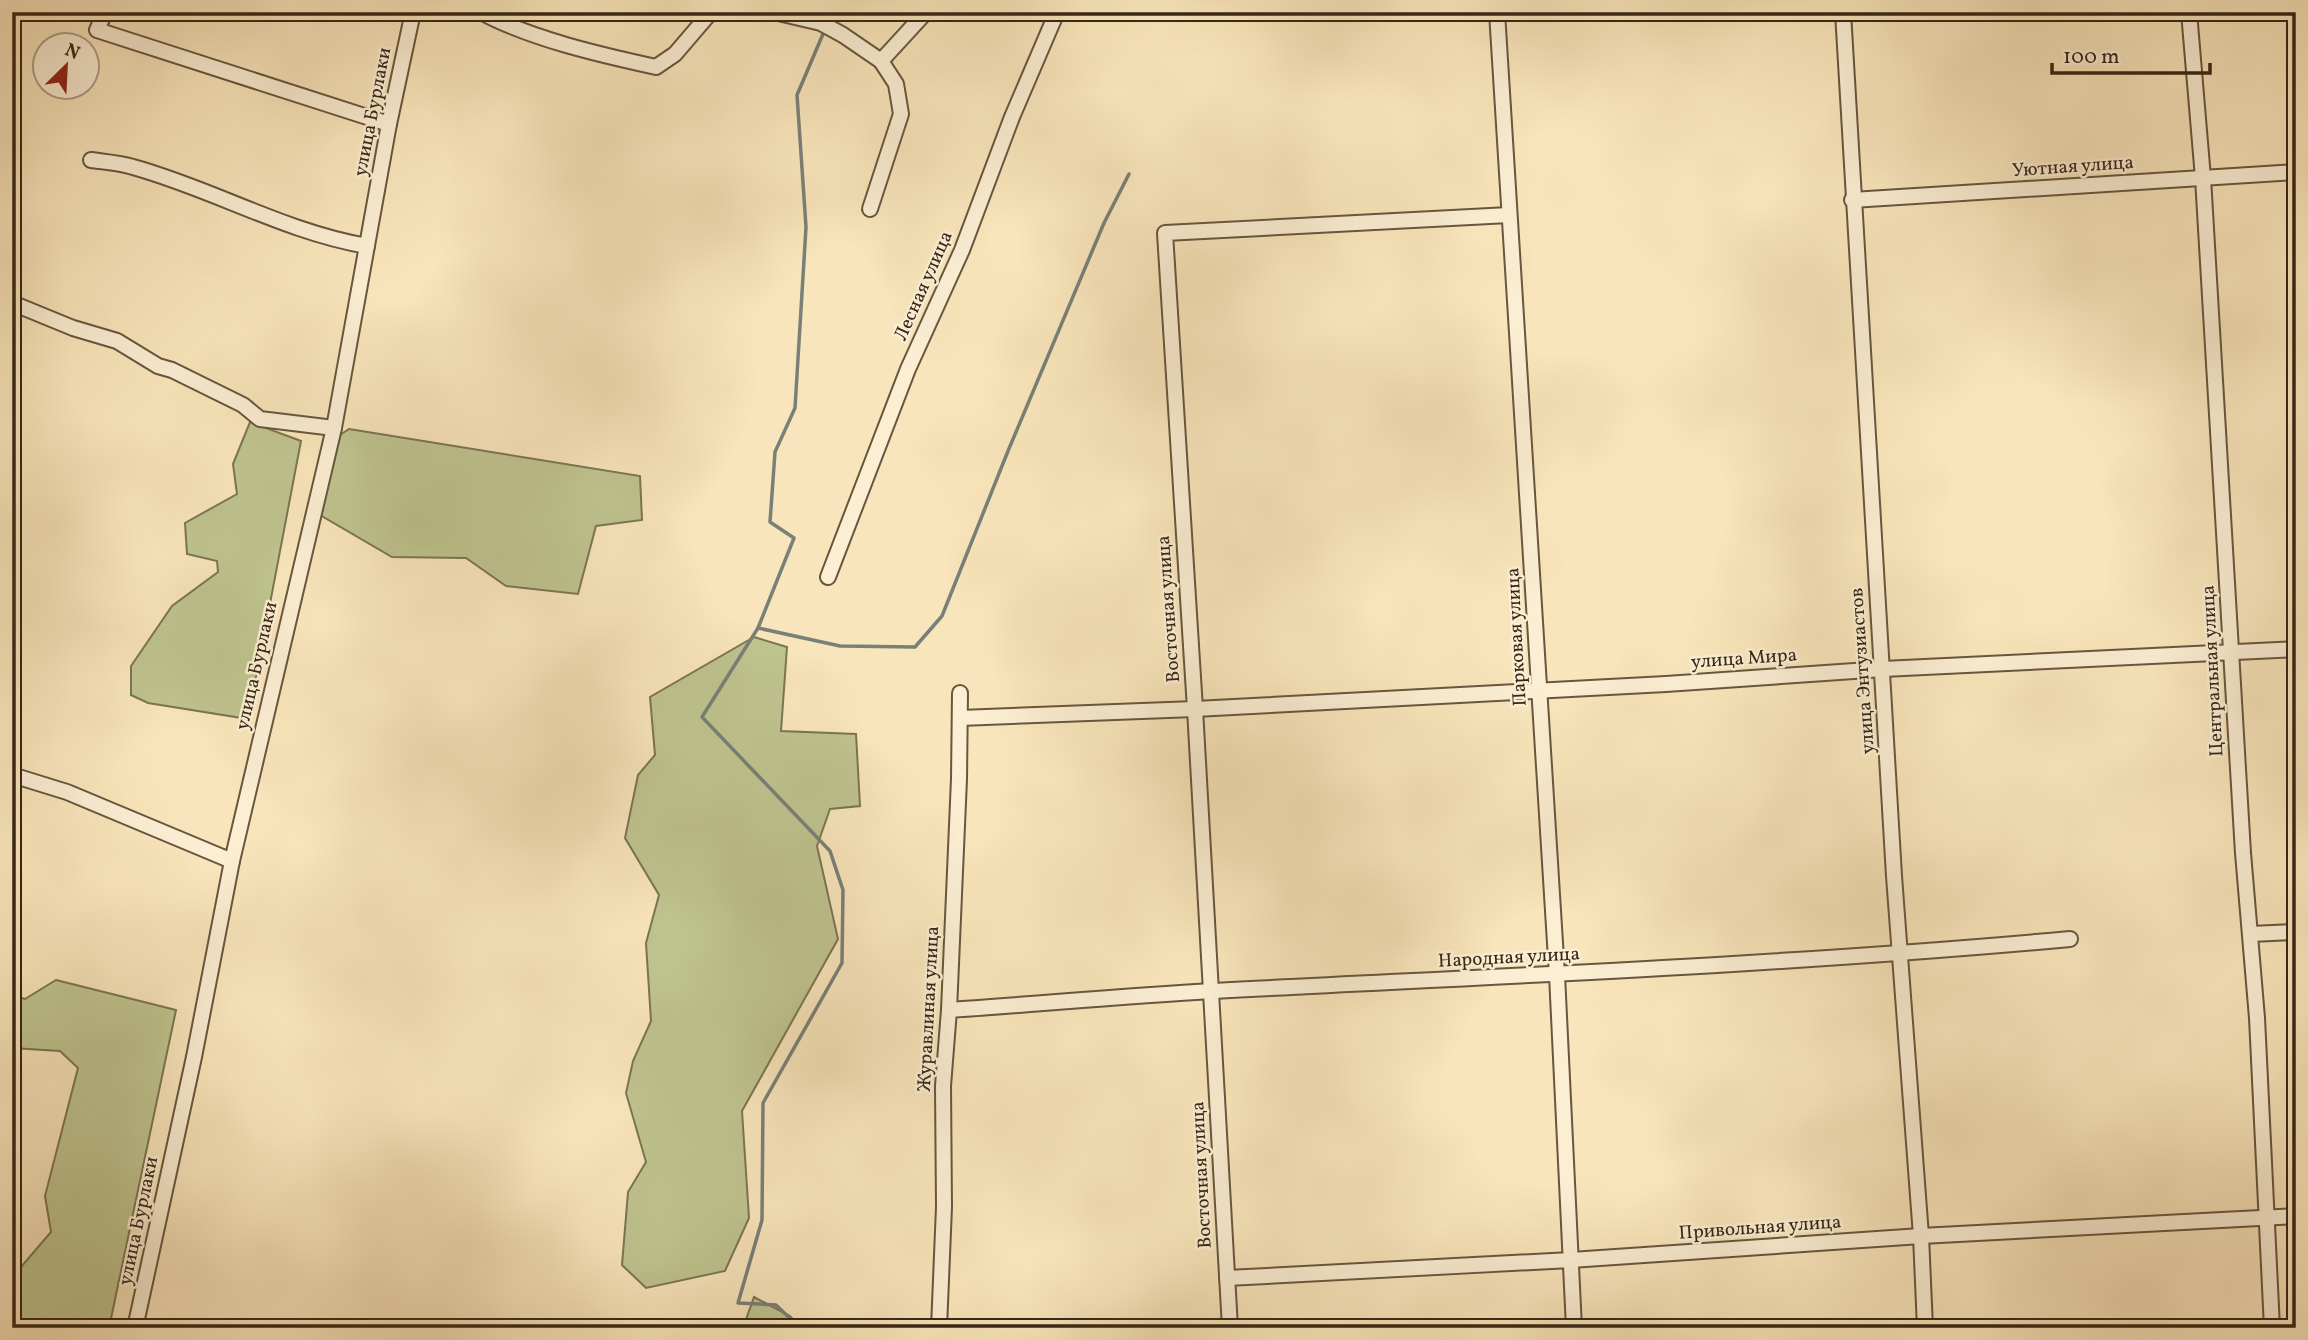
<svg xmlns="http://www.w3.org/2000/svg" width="2308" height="1340" font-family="Vollkorn,serif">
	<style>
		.green { fill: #bfc48f; stroke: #7b7552; stroke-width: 2 }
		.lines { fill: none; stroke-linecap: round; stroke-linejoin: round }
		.stream { stroke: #788078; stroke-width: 3.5 }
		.minor-casing { stroke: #68563e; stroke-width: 18 }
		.minor { stroke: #fbeed3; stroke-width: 14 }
		.labels { text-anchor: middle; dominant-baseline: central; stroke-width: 5; stroke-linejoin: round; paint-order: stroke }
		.street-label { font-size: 19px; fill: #372615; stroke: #fbeed3 }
	</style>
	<rect width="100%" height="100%" fill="#f9e5bb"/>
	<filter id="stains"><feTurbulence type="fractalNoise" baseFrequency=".00286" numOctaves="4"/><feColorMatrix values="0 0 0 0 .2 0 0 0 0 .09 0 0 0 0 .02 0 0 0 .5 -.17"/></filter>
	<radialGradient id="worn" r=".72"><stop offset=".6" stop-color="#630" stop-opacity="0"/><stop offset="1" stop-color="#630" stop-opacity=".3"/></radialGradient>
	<g class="green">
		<path d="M250,422l51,19 -53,278 -100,-16 -17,-8v-29l41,-60 46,-34 -1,-11 -30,-7 -2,-31 52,-29 -4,-30z"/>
		<path d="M349,429l291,47 2,44 -46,6 -18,68 -72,-8 -40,-28 -74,-1 -72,-42 17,-78z"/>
		<path d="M754,637l33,10 -6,84 75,3 4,72 -30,3 -13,37 21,93 -96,172 7,107 -24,53 -79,17 -24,-23 6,-73 18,-30 -20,-69 7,-32 18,-40 -5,-78 13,-48 -34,-57 13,-63 17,-20 -5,-58z"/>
		<path d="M56,980l120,30 -67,318h-97v-28l9,-33 30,-35 -6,-36 33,-128 -18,-17 -48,-3v-53l13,4z"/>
		<path d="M754,1297l36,19 11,12h-58z"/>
	</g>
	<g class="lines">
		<g class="stream">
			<path d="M829,18l3,-6"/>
			<path d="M758,628l82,18 75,1 27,-31 66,-165 96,-228 25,-49"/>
			<path d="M800,1328l-24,-23 -38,-2 24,-83 1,-117 79,-140 1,-73 -13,-39 -128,-134 56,-89 36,-90 -24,-16 5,-70 20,-44 11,-181 -9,-132 26,-61"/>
		</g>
		<g class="minor-casing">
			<g id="minor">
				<path d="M105,12l-8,18 292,94"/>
				<path d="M481,12c50,27 120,43 175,55l19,-13 36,-42"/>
				<path d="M774,12l47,11 22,12 38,26 15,23 5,30 -31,95"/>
				<path d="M1497,12l60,963 17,353"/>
				<path d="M1843,12l51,864 27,360 4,92"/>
				<path d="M2189,12l14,166 40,675 14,165 15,310"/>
				<path d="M881,61l45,-49"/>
				<path d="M91,160c14,2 29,3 42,7 80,22 152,65 234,79"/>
				<path d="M1852,200l444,-28"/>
				<path d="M12,303l61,25 44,13 41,25 14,4 71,35 17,14 74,9"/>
				<path d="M828,577l80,-208 54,-119 50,-133 45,-105"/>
				<path d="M960,718l235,-9 471,-25 217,-15 413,-20"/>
				<path d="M12,775l55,17 165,69"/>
				<path d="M2251,934l45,-2"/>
				<path d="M949,1010c88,-6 176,-14 265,-19 285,-15 571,-26 856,-52"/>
				<path d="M1227,1278l344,-18 350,-24 375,-20"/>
				<path d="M135,1328l59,-271 38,-196 102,-433 55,-304 24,-112"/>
				<path d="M939,1328l5,-121 -1,-121 6,-76 10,-231 1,-86"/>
				<path d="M1230,1328l-35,-619 -30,-476 344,-18"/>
			</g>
		</g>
		<use href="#minor" class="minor"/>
	</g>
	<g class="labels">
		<g class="street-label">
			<text transform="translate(373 112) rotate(-79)">улица Бурлаки</text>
			<text transform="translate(2073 167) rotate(-4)">Уютная улица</text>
			<text transform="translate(924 286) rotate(-66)">Лесная улица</text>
			<text transform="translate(1169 609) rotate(-94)">Восточная улица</text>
			<text transform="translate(1517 637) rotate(-93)">Парковая улица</text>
			<text transform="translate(1744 659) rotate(-4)">улица Мира</text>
			<text transform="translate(257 666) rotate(-77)">улица Бурлаки</text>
			<text transform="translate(1863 671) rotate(-94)">улица Энтузиастов</text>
			<text transform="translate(2213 671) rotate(-93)">Центральная улица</text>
			<text transform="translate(1509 958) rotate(-3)">Народная улица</text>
			<text transform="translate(929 1009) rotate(-87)">Журавлиная улица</text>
			<text transform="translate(1202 1175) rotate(-93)">Восточная улица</text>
			<text transform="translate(139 1221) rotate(-78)">улица Бурлаки</text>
			<text transform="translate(1760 1228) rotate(-4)">Привольная улица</text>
		</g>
	</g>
	<rect width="2308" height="1340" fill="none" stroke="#f9e5bb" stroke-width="42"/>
	<rect x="14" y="14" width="2280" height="1312" fill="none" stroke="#372615" stroke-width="3.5"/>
	<rect x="21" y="21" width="2266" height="1298" fill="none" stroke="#372615" stroke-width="2"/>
	<g transform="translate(66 66) rotate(24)"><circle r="33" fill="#fbeed3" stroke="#ad9e87" stroke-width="2"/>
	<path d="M0-5L12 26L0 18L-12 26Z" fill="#8f2418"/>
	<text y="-10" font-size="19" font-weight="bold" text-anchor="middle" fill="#372615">N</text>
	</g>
	<path d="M2052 63v10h158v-10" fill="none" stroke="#372615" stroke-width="3.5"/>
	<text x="2063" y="63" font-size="21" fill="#372615" stroke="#fbeed3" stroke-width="5" paint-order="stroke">100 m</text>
	<rect width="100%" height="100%" filter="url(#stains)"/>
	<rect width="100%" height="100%" fill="url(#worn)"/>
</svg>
